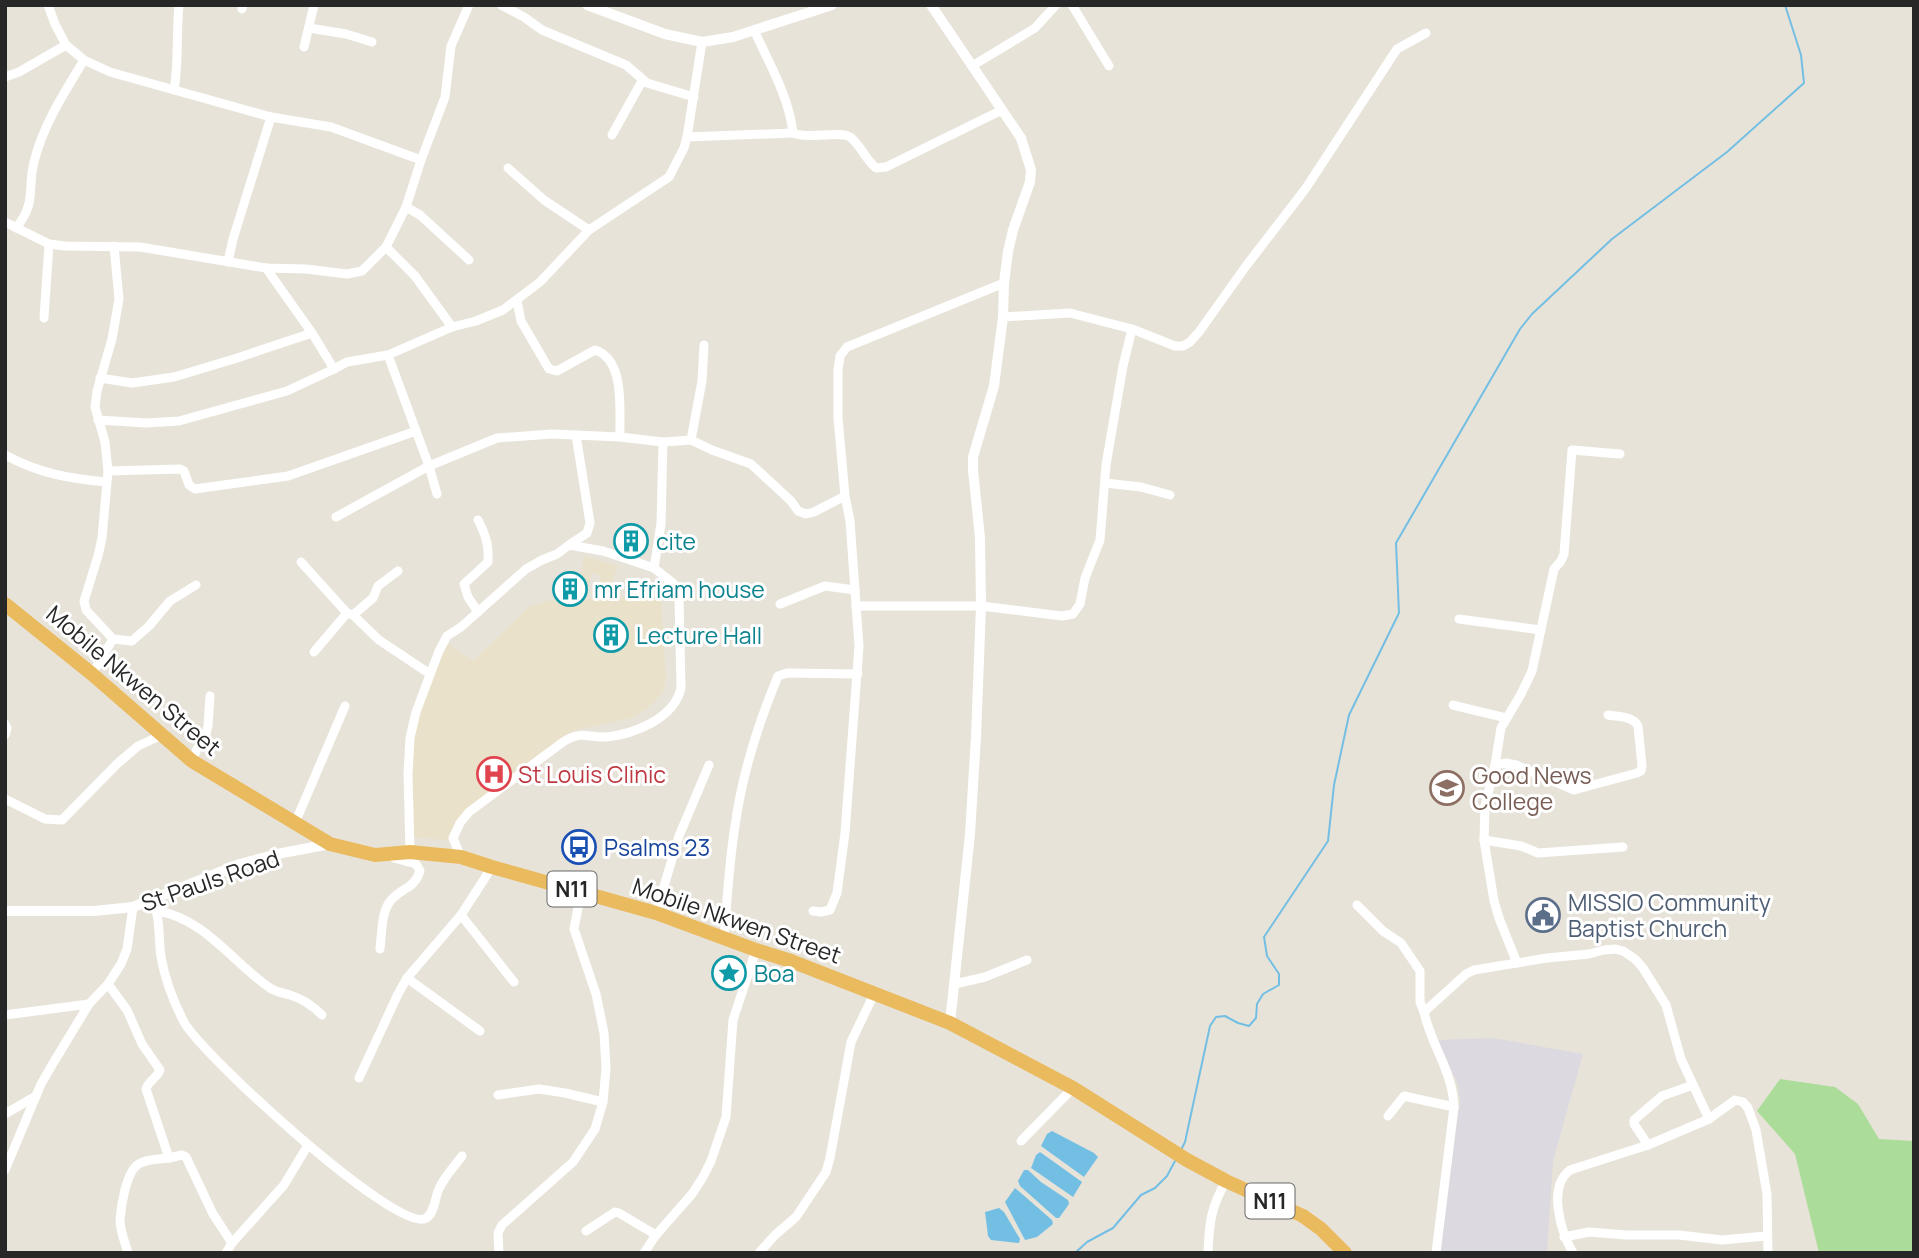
<svg xmlns="http://www.w3.org/2000/svg" width="1919" height="1258" font-family="Manrope,sans-serif">
	<style>
		.industrial { fill: #dcd9e1 }
		.education { fill: #e9e1c9 }
		.green { fill: #acdc99 }
		.water { fill: #73bfe4 }
		.lines { fill: none; stroke-linecap: round; stroke-linejoin: round }
		.stream { stroke: #73bfe4; stroke-width: 2 }
		.minor { stroke: #fff; stroke-width: 9 }
		.tertiary { stroke: #fff; stroke-width: 10 }
		.trunk { stroke: #eaba5f; stroke-width: 14 }
		.labels { text-anchor: middle; dominant-baseline: central; stroke-width: 6; stroke-linejoin: round; paint-order: stroke }
		.shield { fill: #fff; stroke: #686868; stroke-width: 2 }
		.shield-label { font-size: 21px; font-weight: bold; fill: #272727 }
		.culture-label { font-size: 23px; fill: #0d838f; stroke: #fff; text-anchor: start }
		.street-label { font-size: 23px; fill: #272727; stroke: #fff }
		.health-label { font-size: 23px; fill: #be3a42; stroke: #fff; text-anchor: start }
		.education-label { font-size: 23px; fill: #785e54; stroke: #fff; text-anchor: start }
		.transit-label { font-size: 23px; fill: #164399; stroke: #fff; text-anchor: start }
		.service-label { font-size: 23px; fill: #4e5e75; stroke: #fff; text-anchor: start }
	</style>
	<rect width="100%" height="100%" fill="#e8e3d9"/>
	<path class="industrial" d="M1493,1038l90,16 -30,107 -6,92h-107l20,-154 -3,-17 -20,-42z"/>
	<g class="education">
		<path d="M584,556l34,10 -10,25 -10,-2 3,-13 -9,-3 -4,14 -8,-2z"/>
		<path d="M661,598l5,82 -3,12 -16,17 -16,9 -60,13 -84,62 -35,48 -47,-5 3,-56 7,-65 30,-73 28,19 57,-55 26,-7z"/>
	</g>
	<path class="green" d="M1780,1079l55,8 23,17 21,35 35,2v112h-95l-24,-99 -38,-43z"/>
	<g class="water">
		<path d="M1052,1131l42,22 4,4 -14,20 -43,-31 6,-12z"/>
		<path d="M1040,1152l42,30 -9,15 -42,-29 5,-13z"/>
		<path d="M1024,1170h4l13,12 27,18 1,4 -10,14h-3l-36,-32 -2,-5z"/>
		<path d="M1015,1188l37,32 1,4 -16,13 -12,3 -20,-38z"/>
		<path d="M999,1208l5,4 16,27 -1,4 -28,-3 -3,-4 -3,-24z"/>
	</g>
	<g class="lines">
		<g class="stream">
			<path d="M1181,1150l4,-8 25,-116 6,-9 9,-1 13,7 11,3 7,-8 1,-14 6,-10 16,-9v-11l-12,-18 -3,-19 64,-96 6,-56 15,-70 50,-102 -3,-70 124,-214 12,-15 80,-75 115,-87 77,-69 -3,-28 -16,-50"/>
			<path d="M1075,1253l12,-11 26,-14 28,-33 14,-7 12,-12 8,-15"/>
		</g>
		<g class="minor">
			<path d="M48,5l7,19 11,21 18,15 26,12 161,45 60,10 90,33"/>
			<path d="M501,5l23,12 18,13 84,35 21,18 47,14"/>
			<path d="M1072,5l37,61"/>
			<path d="M242,9l1,-4"/>
			<path d="M309,28l37,6 26,8"/>
			<path d="M754,30c15,33 35,67 39,103 16,7 47,-3 57,4 10,7 15,22 26,31l10,-1 116,-57"/>
			<path d="M304,47l10,-42"/>
			<path d="M972,66l63,-38 21,-23"/>
			<path d="M5,77l14,-5 47,-27"/>
			<path d="M174,90c5,-28 2,-56 5,-85"/>
			<path d="M612,135l30,-54"/>
			<path d="M687,137l106,-4"/>
			<path d="M508,168l36,32 45,30"/>
			<path d="M406,207l14,8 49,45"/>
			<path d="M5,222l44,22 16,2 75,1 126,21 40,1 41,5 15,-3 24,-24 20,-40 15,-47 24,-63 6,-51 18,-41"/>
			<path d="M16,228c21,-26 11,-38 18,-66 9,-37 30,-69 50,-102"/>
			<path d="M114,246l5,53 -7,40 -15,52 -2,16 10,35 3,29 -6,67 -4,18 -14,45 2,9 27,29 19,2 17,-15 21,-25 26,-16"/>
			<path d="M386,247l29,29 37,51"/>
			<path d="M228,262l5,-23 38,-122"/>
			<path d="M266,268l46,65 22,36 13,-7 41,-7 64,-28 24,-6 27,-11 37,-28 49,-52 80,-53 15,-29 3,-11 15,-95"/>
			<path d="M517,301l4,20 28,48 8,2 38,-21c31,10 24,61 25,87"/>
			<path d="M1003,317l67,-4 62,16 43,17h8l7,-4 9,-10 47,-66 60,-78 91,-139 29,-16"/>
			<path d="M44,318l5,-74"/>
			<path d="M388,355l41,111 8,28"/>
			<path d="M100,378l32,5 42,-6 60,-18 78,-26"/>
			<path d="M98,420l48,3 33,-2 108,-30 47,-22"/>
			<path d="M691,440l11,-59 2,-36"/>
			<path d="M5,455c36,19 62,23 101,27"/>
			<path d="M108,471l72,-2 4,2 5,14 6,4 93,-13 128,-45"/>
			<path d="M1105,483l36,4 29,8"/>
			<path d="M336,517l93,-51 68,-28 55,-4 68,3 43,5 28,-2 21,10 39,14 40,37 7,10 8,3 8,-2 31,-16"/>
			<path d="M569,545l18,-12 3,-10 -14,-88"/>
			<path d="M301,562l46,51 6,2 26,25 51,34"/>
			<path d="M654,568l7,-44 2,-82"/>
			<path d="M780,604l45,-18 30,4"/>
			<path d="M856,606h125l81,10 11,-2 7,-10 5,-26 15,-38 6,-75 17,-99 9,-37"/>
			<path d="M478,612l-10,-15 -4,-13 24,-22c1,-16 -2,-27 -10,-42"/>
			<path d="M353,615l20,-17 5,-12 20,-15"/>
			<path d="M1459,619l82,11"/>
			<path d="M314,652l33,-39"/>
			<path d="M92,674l21,-35"/>
			<path d="M1453,705l54,13"/>
			<path d="M5,724l2,4 -2,7"/>
			<path d="M192,761l5,-12 7,-7 4,-16 2,-30"/>
			<path d="M1495,765l11,-2 10,2 58,25 63,-17 4,-2 1,-5 -4,-40c-5,-10 -19,-9 -30,-11"/>
			<path d="M5,799l40,20 17,1 55,-56 21,-18 24,-11"/>
			<path d="M295,823l50,-117"/>
			<path d="M1484,840l37,6 17,7 85,-6"/>
			<path d="M410,852l-2,-78 2,-36 6,-26 23,-61 8,-15 14,-9 65,-58 16,-9 15,-6 12,-9 34,6 51,17 19,15 6,13 2,92c-7,31 -47,46 -75,49 -20,1 -24,-7 -43,5l-94,70 -9,11 -7,15 8,19"/>
			<path d="M152,900c9,17 6,37 9,57 4,22 12,44 23,65 18,33 207,206 240,197 10,-3 11,-20 14,-28 5,-13 16,-24 24,-35"/>
			<path d="M1357,905l26,26 18,12 19,28v31l4,10"/>
			<path d="M158,911c47,8 75,52 112,77 6,4 13,5 20,7 13,4 23,11 32,20"/>
			<path d="M813,911l8,1 9,-2 7,-17 8,-60 14,-187 -9,-125 -5,-25 -7,-78v-48l2,-14 7,-9 157,-64"/>
			<path d="M656,913l23,-77 30,-71"/>
			<path d="M461,915l53,67"/>
			<path d="M724,938c3,-37 5,-75 11,-112 7,-51 23,-102 43,-150l9,-3 71,1"/>
			<path d="M380,949c2,-16 1,-39 12,-50 11,-12 22,-10 28,-28l-4,-7 -22,-6"/>
			<path d="M1517,963l-18,-45 -5,-17 -10,-61 1,-34 10,-41 6,-37 20,-34 11,-23 22,-102 7,-8 3,-7 8,-104 48,4"/>
			<path d="M407,978l73,53"/>
			<path d="M108,984l19,26 15,34 18,26c-3,8 -12,11 -14,19l23,69 13,-3 4,2 27,57 19,29"/>
			<path d="M955,984l30,-7 42,-17"/>
			<path d="M5,1015l84,-11"/>
			<path d="M359,1078l39,-84 9,-16 54,-63 31,-48"/>
			<path d="M498,1095l41,-6 26,4 38,9"/>
			<path d="M5,1114l31,-18"/>
			<path d="M1388,1116l16,-20 50,11"/>
			<path d="M1021,1141l52,-53"/>
			<path d="M1648,1145l-14,-21v-4l28,-24 31,-11"/>
			<path d="M5,1170l36,-86 14,-24 34,-56 19,-20 13,-20 6,-15 6,-42"/>
			<path d="M586,1231l29,-19 4,1 37,22"/>
			<path d="M1564,1237l25,-5 37,3h53l43,5 44,-4"/>
			<path d="M128,1253c-3,-11 -8,-22 -8,-33 1,-14 6,-45 16,-54 7,-7 23,-7 33,-8"/>
			<path d="M226,1253l6,-10 52,-58 24,-40"/>
			<path d="M499,1253l-1,-20 4,-8 71,-63 22,-33 8,-27 3,-34 -2,-35 -8,-39 -22,-65 7,-37"/>
			<path d="M644,1253l12,-18 36,-41 11,-17 8,-16 15,-44 7,-97 23,-70"/>
			<path d="M759,1253l16,-18 21,-18 30,-45 4,-14 21,-116 23,-48"/>
			<path d="M1208,1253c1,-30 3,-46 18,-72"/>
			<path d="M1436,1253l18,-146c-1,-35 -23,-62 -30,-95l42,-38 8,-4 73,-12 42,-4 15,-4 11,-1 8,2 12,8 8,9 23,37 15,54 28,60"/>
			<path d="M1573,1253c-12,-21 -26,-66 -3,-83l78,-25 61,-26 26,-19 8,2 5,6 8,22 11,64 1,59"/>
		</g>
		<g class="tertiary">
			<path d="M587,5l78,29 37,8 31,-5 99,-32"/>
			<path d="M931,5l90,133 10,32 -1,12 -17,48 -5,22 -4,31 -1,34 -9,69 -21,71v13l7,68 1,68 -5,131 -6,97 -20,189"/>
			<path d="M5,911h89l39,-4 107,-43 37,-10 53,-10"/>
		</g>
		<path class="trunk" d="M5,604l87,70 100,87 138,83 45,11 35,-3 51,5 31,10 164,46 100,37 35,11 159,62 123,65 114,72 39,21 77,35 18,13 24,24"/>
	</g>
	<defs>
		<g id="building-ring" transform="scale(1.75)"><circle r="9.5" fill="#fff" stroke="#0f9aa8" stroke-width="1.5"/><path d="M-4-6H4V6H1V3H-1V6H-4ZM-2.5-4.3h1.7v1.8h-1.7ZM.8-4.3h1.7v1.8H.8ZM-2.5-1h1.7V.8h-1.7ZM.8-1h1.7V.8H.8Z" fill="#0f9aa8"/></g>
		<g id="hospital-ring" transform="scale(1.75)"><circle r="9.5" fill="#fff" stroke="#e0444e" stroke-width="1.5"/><path d="M-5-5h3v3.5h4V-5h3V5h-3V1.5h-4V5h-3Z" fill="#e0444e"/></g>
		<g id="school-ring" transform="scale(1.75)"><circle r="9.5" fill="#fff" stroke="#8d6e63" stroke-width="1.5"/><path d="M0-5L7-2L0 1L-7-2ZM-4 1L0 2.5L4 1V4Q0 6-4 4Z" fill="#8d6e63"/></g>
		<g id="bus-ring" transform="scale(1.75)"><circle r="9.5" fill="#fff" stroke="#1a4fb4" stroke-width="1.5"/><path d="M-5-6H5V4H4V6H2V4H-2V6H-4V4H-5ZM-3.5-4V0h7V-4ZM-3.5 1.2v1.5H-2V1.2ZM2 1.2v1.5H3.5V1.2Z" fill="#1a4fb4"/></g>
		<g id="civic-ring" transform="scale(1.75)"><circle r="9.5" fill="#fff" stroke="#5c6f8a" stroke-width="1.5"/><path d="M-.6-6.5H3V-4.5H.6V-3L4-1V1h2V6H-6V1h2V-1L-.6-3ZM-1.2 2.5V6h2.4V2.5Z" fill="#5c6f8a"/></g>
		<g id="sight-ring" transform="scale(1.75)"><circle r="9.5" fill="#fff" stroke="#0f9aa8" stroke-width="1.5"/><path d="M0-6L1.8-2.2L6-1.7L2.9 1.2L3.7 5.4L0 3.3L-3.7 5.4L-2.9 1.2L-6-1.7L-1.8-2.2Z" fill="#0f9aa8"/></g>
	</defs>
	<g fill-rule="evenodd">
		<use href="#building-ring" x="631" y="541"/>
		<use href="#building-ring" x="570" y="589"/>
		<use href="#building-ring" x="611" y="635"/>
		<use href="#hospital-ring" x="494" y="774"/>
		<use href="#school-ring" x="1447" y="788"/>
		<use href="#bus-ring" x="579" y="847"/>
		<use href="#civic-ring" x="1543" y="915"/>
		<use href="#sight-ring" x="729" y="973"/>
	</g>
	<g class="labels">
		<g class="shield">
			<rect x="547.5" y="871.5" width="49" height="35" rx="5"/>
			<rect x="1245.5" y="1183.5" width="49" height="35" rx="5"/>
		</g>
		<g class="shield-label">
			<text x="572" y="889">N11</text>
			<text x="1270" y="1201">N11</text>
		</g>
		<g class="culture-label">
			<text x="656" y="541">cite</text>
			<text x="594" y="589">mr Efriam house</text>
			<text x="636" y="635">Lecture Hall</text>
			<text x="754" y="973">Boa</text>
		</g>
		<g class="street-label">
			<text transform="translate(134 680) rotate(40)">Mobile Nkwen Street</text>
			<text transform="translate(210 880) rotate(-19)">St Pauls Road</text>
			<text transform="translate(737 920) rotate(19)">Mobile Nkwen Street</text>
		</g>
		<g class="health-label">
			<text x="518" y="774">St Louis Clinic</text>
		</g>
		<g class="education-label">
			<text x="1472" y="775">Good News<tspan x="1472" dy="26">College</tspan></text>
		</g>
		<g class="transit-label">
			<text x="604" y="847">Psalms 23</text>
		</g>
		<g class="service-label">
			<text x="1568" y="902">MISSIO Community<tspan x="1568" dy="26">Baptist Church</tspan></text>
		</g>
	</g>
	<rect width="1919" height="1258" fill="none" stroke="#272727" stroke-width="14"/>
</svg>
